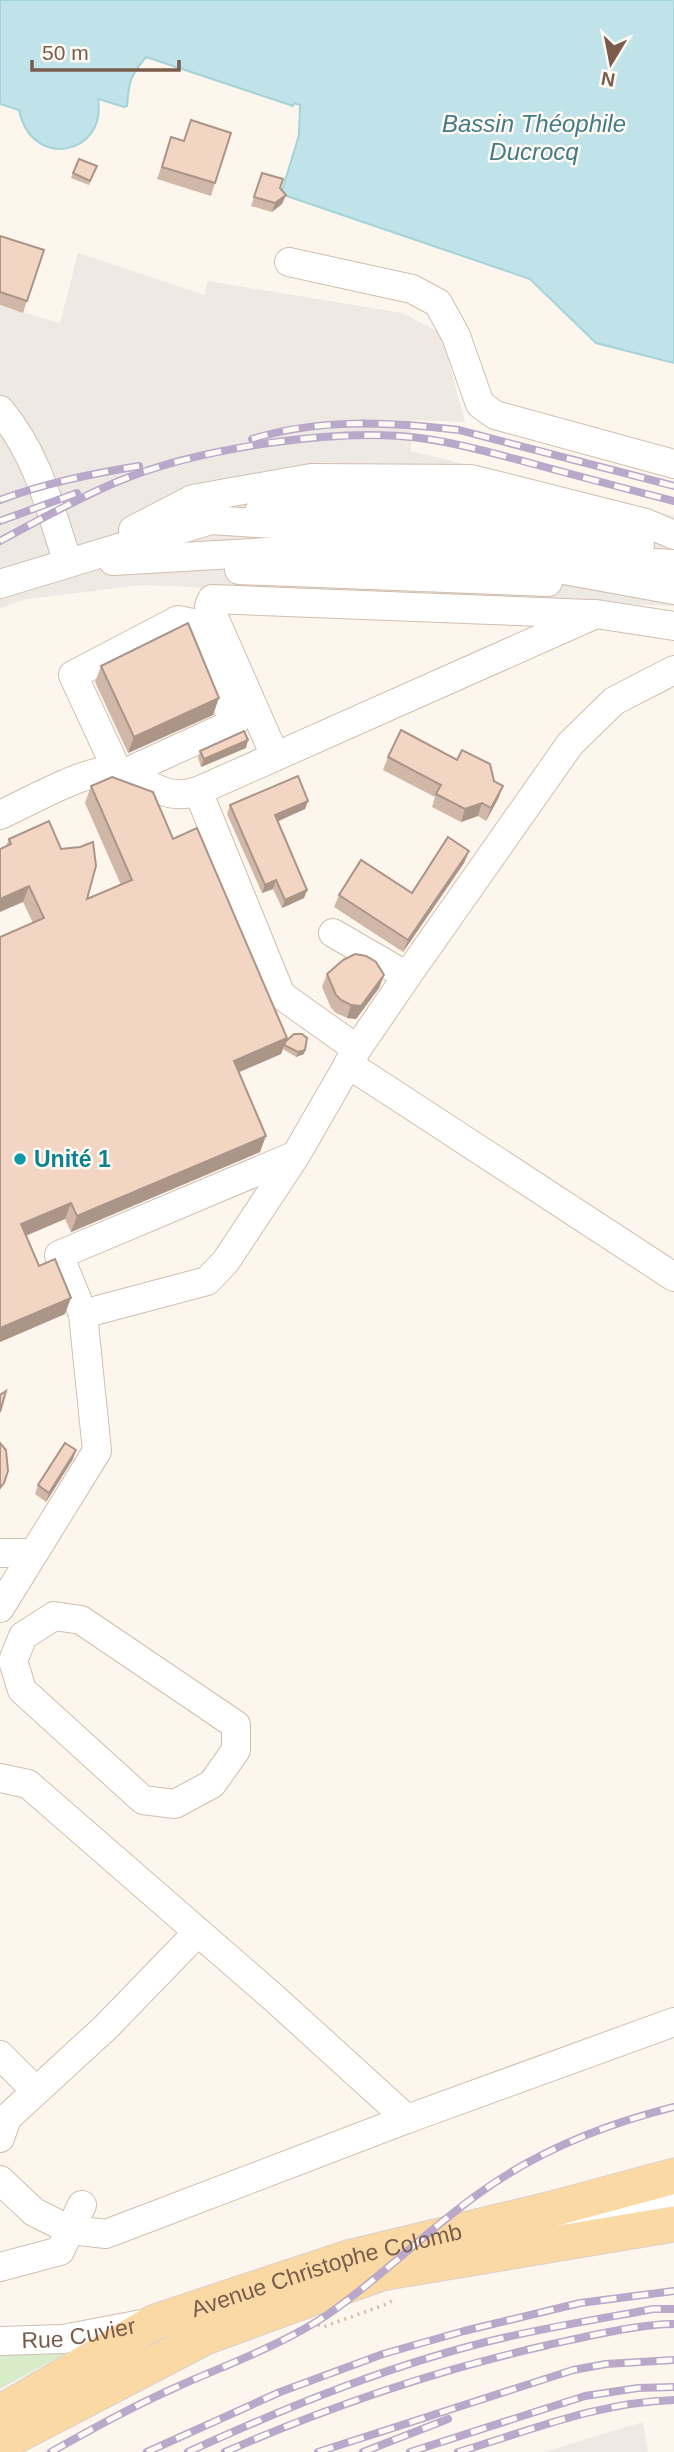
<svg xmlns="http://www.w3.org/2000/svg" width="674" height="2452" font-family="Arial,sans-serif">
	<style>
		.industrial { fill: #efe9e4 }
		.green { fill: #d8ecc9 }
		.water { fill: #bfe3e8; stroke: #a5d3da; stroke-width: 2 }
		.lines { fill: none; stroke-linecap: round; stroke-linejoin: round }
		.minor-casing { stroke: #d1beb0; stroke-width: 30 }
		.major-casing { stroke: #dad1cd; stroke-width: 37 }
		.path { stroke: #d9b8a5; stroke-width: 3.5; stroke-dasharray: 2 5; stroke-linecap: butt }
		.minor { stroke: #fff; stroke-width: 28 }
		.major { stroke: #fbd9a5; stroke-width: 35 }
		.rail-casing { stroke: #b9a8c9; stroke-width: 8 }
		.rail { stroke: #fffaf3; stroke-width: 5; stroke-dasharray: 16; stroke-linecap: butt }
		.wall { fill: #d1b7a8 }
		.shaded-wall { fill: #aa9588 }
		.building { fill: #f3d5c3; stroke: #aa9588; stroke-width: 2 }
		.culture-dot { fill: #0f9aa8; stroke: #fffaf3; stroke-width: 2.5 }
		.labels { text-anchor: middle; dominant-baseline: central; stroke-width: 5; stroke-linejoin: round; paint-order: stroke }
		.culture-label { font-size: 23px; font-weight: bold; fill: #0d838f; stroke: #fffaf3; text-anchor: start }
		.street-label { font-size: 23px; fill: #7a5c4d; stroke: #fffaf3 }
		.water-label { font-size: 24px; font-style: italic; fill: #437c86; stroke: #fffaf3 }
	</style>
	<rect width="100%" height="100%" fill="#fdf6ec"/>
	<g class="industrial">
		<path d="M78,253l126,42 4,-14 194,32 39,20 24,89 -54,-2v31l263,65v90l-532,-21 -120,15 -22,9v-303l60,17z"/>
		<path d="M643,2422l5,30h-104z"/>
	</g>
	<path class="green" d="M58,2347l4,8 -62,34v-41z"/>
	<path class="water" d="M0,0h674v363l-78,-20 -66,-64 -249,-85 18,-59 1,-30 -6,-2 -1,3 -147,-49c-16,19 -17,24 -19,49l-3,1 -26,-8c9,57 -67,71 -79,11l-19,-6z"/>
	<g class="lines">
		<g class="minor-casing">
			<g id="minor">
				<path d="M289,262l123,27 26,14 18,33 24,68 15,11 179,49"/>
				<path d="M0,410c38,45 50,99 68,153"/>
				<path d="M259,512l59,-9 150,2 172,39"/>
				<path d="M133,530l60,-31 118,-21 160,1 175,44 28,12"/>
				<path d="M113,561l208,-12 149,4 204,37"/>
				<path d="M239,570l309,12"/>
				<path d="M0,584l211,-64 107,7 149,2 170,33 37,2"/>
				<path d="M275,756l-66,-150 3,-7 378,15"/>
				<path d="M117,770l-44,-95 105,-55 15,3 41,100 -107,49"/>
				<path d="M0,815c29,-13 87,-47 117,-45 7,0 14,4 20,8 21,13 37,21 61,13l398,-177 78,12"/>
				<path d="M333,933l74,43 -50,73"/>
				<path d="M407,976l163,-232 44,-43 60,-31"/>
				<path d="M348,1064l326,213"/>
				<path d="M83,1314l124,-33 19,-20 70,-106"/>
				<path d="M0,1553h34"/>
				<path d="M0,1608l97,-157 -14,-137 -24,-59 237,-100 61,-106 -76,-54 -83,-204"/>
				<path d="M54,1616l27,4 155,105v25l-24,34 -37,20 -32,-4 -121,-110 -9,-29 10,-25z"/>
				<path d="M0,1778l28,6 246,214 133,121 267,-97"/>
				<path d="M0,2055l36,36"/>
				<path d="M0,2138l7,-20 99,-91 92,-95"/>
				<path d="M0,2180l34,32 36,18 36,4 301,-115"/>
				<path d="M571,2225l103,-22"/>
				<path d="M0,2267l60,-16 22,-46"/>
				<path id="s1" d="M0,2341l63,-2 79,-15"/>
			</g>
		</g>
		<g class="major-casing">
			<g id="major">
				<path id="s2" d="M0,2413l155,-91 193,-64 200,-48 126,-34"/>
				<path d="M0,2444l205,-107 176,-64 293,-49"/>
			</g>
		</g>
		<path class="path" d="M318,2325l5,2 64,-23 6,-4"/>
		<use href="#minor" class="minor"/>
		<use href="#major" class="major"/>
		<g class="rail-casing">
			<g id="rail">
				<path d="M252,439c69,-21 137,-17 207,-9l215,56"/>
				<path d="M0,500c45,-17 91,-26 139,-34"/>
				<path d="M0,521l77,-28"/>
				<path d="M0,541c39,-21 78,-43 119,-60 79,-33 223,-55 308,-42 35,5 69,15 103,24 48,13 96,26 144,38"/>
				<path d="M51,2452c41,-23 84,-47 128,-66 49,-22 103,-41 148,-71 54,-37 100,-85 154,-123 57,-41 125,-68 193,-85"/>
				<path d="M147,2452l133,-60 103,-38 81,-23 116,-28 94,-12"/>
				<path d="M188,2452c103,-47 209,-90 319,-115 48,-11 97,-19 146,-28h21"/>
				<path d="M225,2452c105,-46 212,-82 323,-107 37,-8 89,-21 126,-21"/>
				<path d="M318,2452l255,-82 33,-6 68,-4"/>
				<path d="M363,2452l85,-33"/>
				<path d="M410,2452l175,-56 53,-8 36,-1"/>
				<path d="M458,2452c71,-21 141,-50 216,-52"/>
			</g>
		</g>
		<use href="#rail" class="rail"/>
	</g>
	<g class="wall">
		<path d="M167,149l48,34 -4,13 -54,-17z"/>
		<path d="M79,159l18,7 -8,19 -18,-7z"/>
		<path d="M262,173l18,15 6,7 -4,9 -10,8 -21,-6z"/>
		<path d="M0,236l44,14 -21,63 -23,-8z"/>
		<path d="M101,666l112,49 -85,38 -33,-71z"/>
		<path d="M248,740l-2,8 -45,19 -3,-9 2,-7z"/>
		<path d="M388,757l106,24 9,5 -5,13 -12,22 -8,-5 -17,6 -29,-15 3,-10 -52,-27z"/>
		<path d="M91,786l82,53 114,199 -1,3 19,9 -1,4 -8,3 -13,-8 -2,5 -42,18 21,80 -189,80 -6,-13 -39,17 13,30 26,48 -65,28 33,-419 -10,-21 -17,-56 3,-7 52,10 26,50 34,-14 -36,-82z"/>
		<path d="M308,801l-3,8 -28,12 30,69 -3,8 -22,10 -9,-19 -11,4 -35,-79 3,-9z"/>
		<path d="M469,851l-5,12 -61,89 -69,-45 5,-12 73,-2z"/>
		<path d="M327,974l57,1 -5,13 -23,31 -9,-1 -11,-5 -5,-5 -9,-21z"/>
		<path d="M73,1459l-27,43 -11,-8 3,-9z"/>
	</g>
	<g class="shaded-wall">
		<path d="M286,195l-4,9 -10,8 3,-9z"/>
		<path d="M219,698l-6,17 -85,38 6,-16z"/>
		<path d="M248,740l-2,8 -45,19 3,-8z"/>
		<path d="M503,786l-5,13 -12,22 5,-13z"/>
		<path d="M308,801l-3,8 -33,15 3,-9z"/>
		<path d="M482,803l-4,13 -17,6 4,-13z"/>
		<path d="M469,851l-5,12 -61,89 5,-12z"/>
		<path d="M276,880l-3,9 -11,4 3,-8z"/>
		<path d="M29,886l-6,16 -23,10v-13z"/>
		<path d="M307,890l-3,8 -22,10 3,-8z"/>
		<path d="M384,975l-5,13 -23,31 -9,-1 4,-13z"/>
		<path d="M287,1038l-6,16 -53,23 6,-16z"/>
		<path d="M305,1050l-1,4 -8,3 2,-5z"/>
		<path d="M266,1136l-6,16 -189,80 6,-16z"/>
		<path d="M71,1203l-6,16 -50,21 6,-16z"/>
		<path d="M71,1298l-6,16 -65,28v-14z"/>
		<path d="M76,1450l-3,9 -27,43 3,-9z"/>
	</g>
	<g class="building">
		<path d="M191,120l40,13 -16,50 -53,-16 9,-30 13,4z"/>
		<path d="M79,159l18,7 -7,15 -17,-8z"/>
		<path d="M262,173l21,6 -3,9 6,7 -11,8 -21,-6z"/>
		<path d="M0,236l44,14 -17,51 -27,-9z"/>
		<path d="M188,623l31,75 -85,39 -33,-71z"/>
		<path d="M401,730l56,30 5,-10 28,14 4,17 9,5 -12,22 -9,-5 -17,6 -29,-15 5,-9 -53,-28z"/>
		<path d="M244,731l4,9 -44,19 -4,-8z"/>
		<path d="M298,776l10,25 -33,14 32,75 -22,10 -9,-20 -11,5 -35,-80z"/>
		<path d="M112,777l41,15 20,47 24,-11 90,210 -53,23 32,75 -189,80 -6,-13 -50,21 18,42 16,-7 16,39 -71,30v-391l44,-19 -15,-32 -29,13v-50l11,-5 -2,-5 40,-18 12,28 19,-2 13,-5 3,24 -9,33 45,-19 -41,-94z"/>
		<path d="M448,837l21,14 -61,89 -69,-45 22,-35 51,33z"/>
		<path d="M355,954l11,2 10,6 8,13 -23,31 -10,-1 -10,-5 -5,-5 -9,-21 16,-14z"/>
		<path d="M294,1034h8l5,4 -2,12 -7,2 -14,-7 2,-4z"/>
		<path d="M6,1391l-6,21v-17z"/>
		<path d="M0,1443l6,7 2,21 -4,12 -4,5z"/>
		<path d="M65,1443l11,7 -27,43 -11,-8z"/>
	</g>
	<circle class="culture-dot" cx="20" cy="1159" r="7"/>
	<g class="labels">
		<g class="culture-label">
			<text x="34" y="1159">Unité 1</text>
		</g>
		<g class="street-label">
			<text stroke="none"><textPath href="#s2" startOffset="359">Avenue Christophe Colomb</textPath></text>
			<text stroke="none"><textPath href="#s1" startOffset="79">Rue Cuvier</textPath></text>
		</g>
		<g class="water-label">
			<text x="534" y="123">Bassin Théophile<tspan x="534" dy="28">Ducrocq</tspan></text>
		</g>
	</g>
	<g transform="translate(611 63) rotate(190)" stroke="#fffaf3" stroke-width="5" paint-order="stroke">
	<path d="M0-5L12 26L0 18L-12 26Z" fill="#7a5c4d"/>
	<text y="-10" font-size="19" font-weight="bold" text-anchor="middle" fill="#7a5c4d">N</text>
	</g>
	<path d="M32 60v10h147v-10" fill="none" stroke="#7a5c4d" stroke-width="3.5"/>
	<text x="42" y="60" font-size="21" fill="#7a5c4d" stroke="#fffaf3" stroke-width="5" paint-order="stroke">50 m</text>
</svg>
